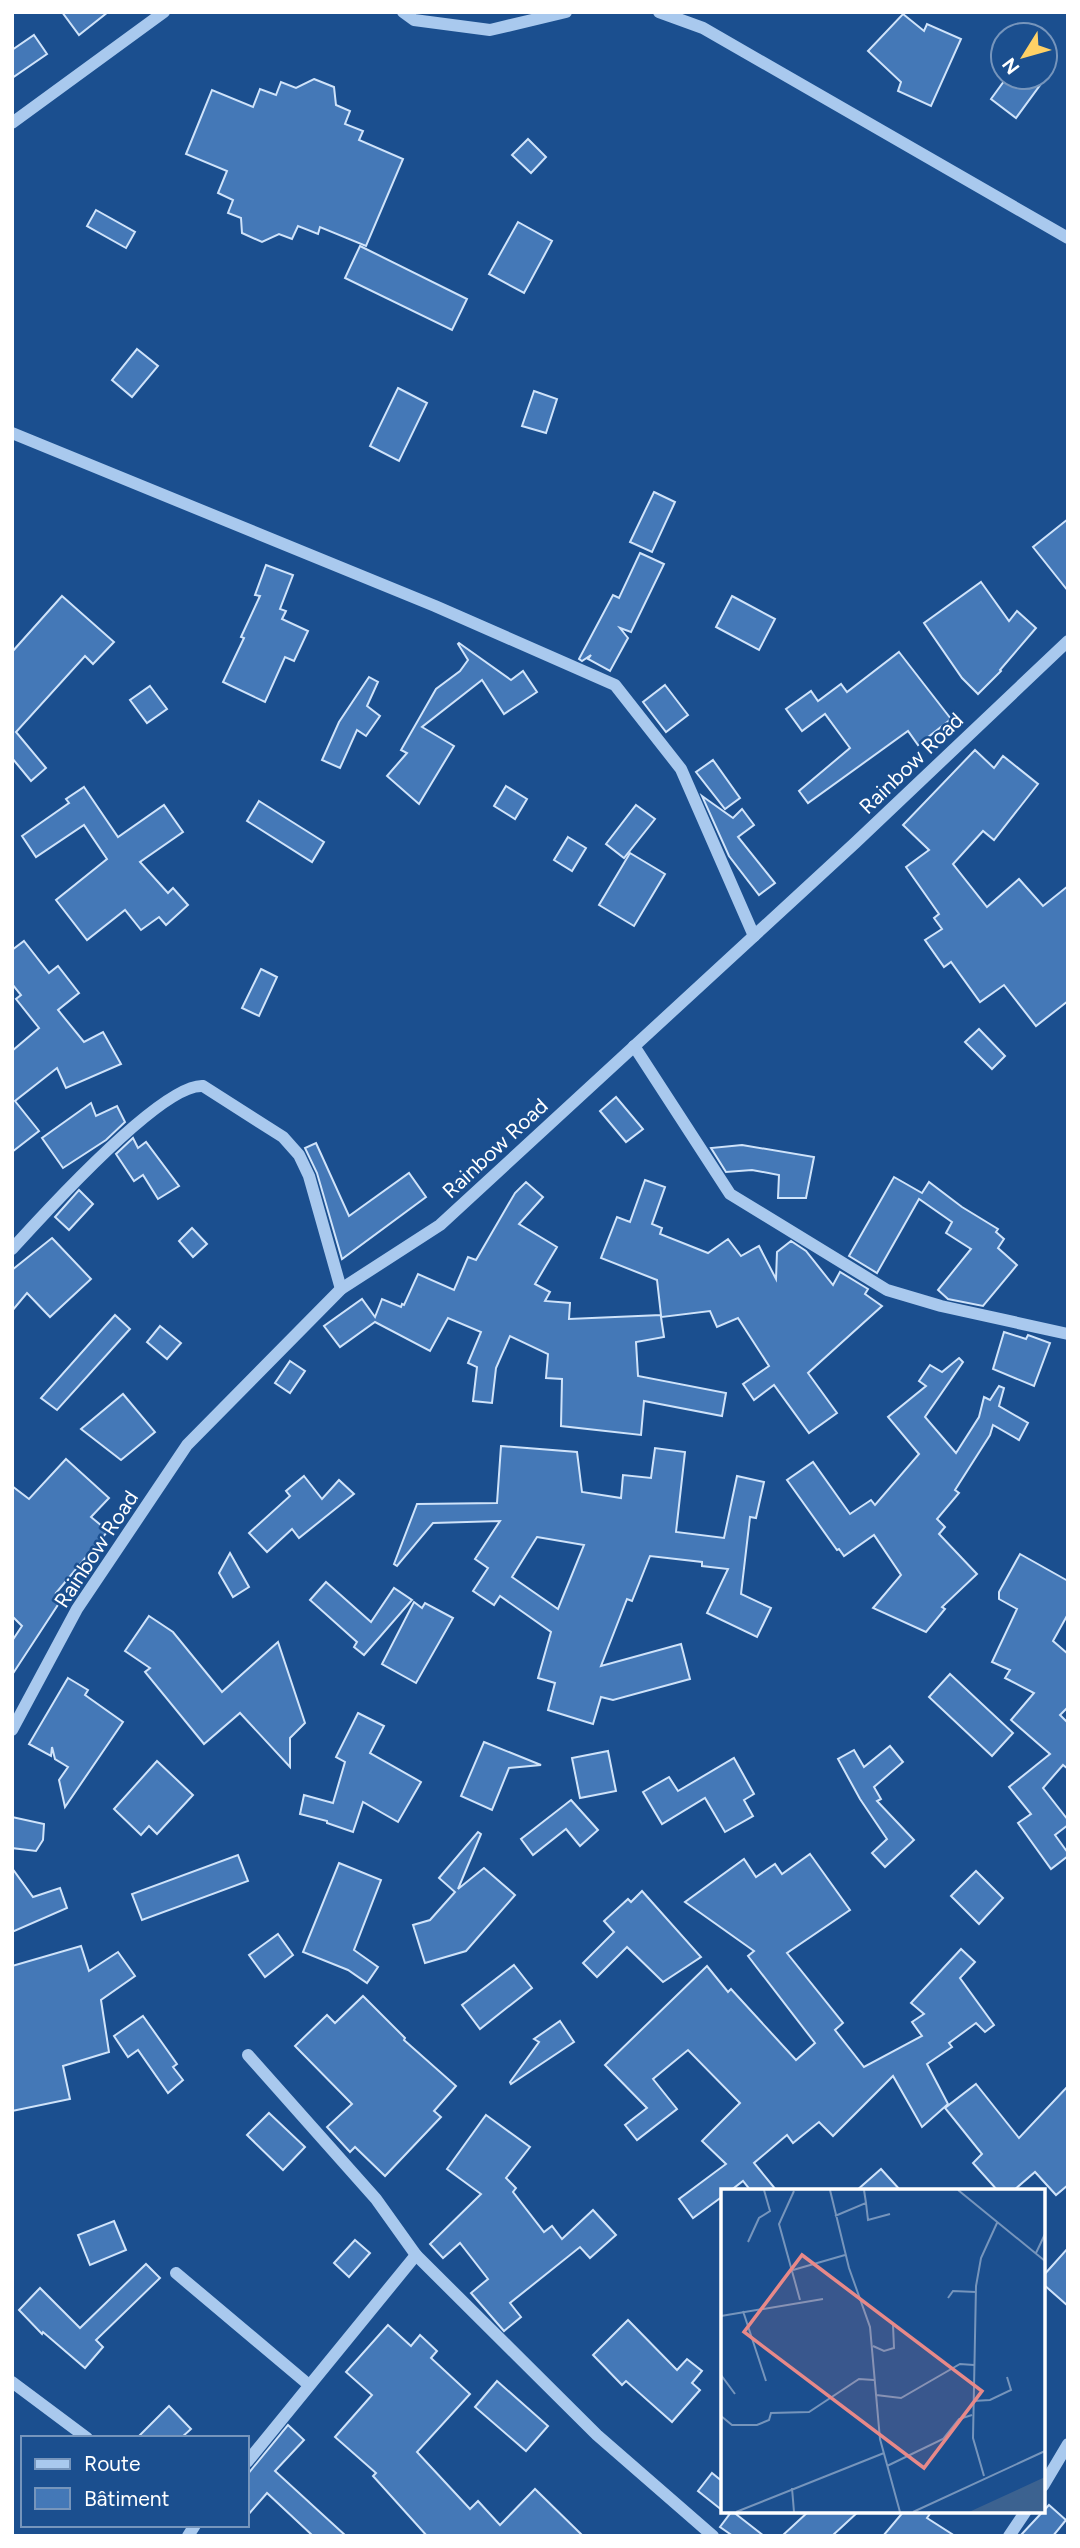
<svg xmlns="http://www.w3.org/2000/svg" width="1080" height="2548" font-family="Figtree,sans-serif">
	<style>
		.building { fill: #4478b7; stroke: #cfe3fa; stroke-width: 2; fill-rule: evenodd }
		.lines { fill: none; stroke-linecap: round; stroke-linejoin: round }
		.minor { stroke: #a9c9ee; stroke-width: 12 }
		.labels { text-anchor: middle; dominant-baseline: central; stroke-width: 5; stroke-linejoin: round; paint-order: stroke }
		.street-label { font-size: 21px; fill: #fff; stroke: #1b4f8f }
		.inset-road { fill: none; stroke: #7695bc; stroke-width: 2 }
		.view { fill: #e88989; fill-opacity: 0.15; stroke: #e88989; stroke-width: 3.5 }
		.inset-edge { fill: none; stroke: #fff; stroke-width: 3.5 }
	</style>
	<rect width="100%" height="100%" fill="#1b4f8f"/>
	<g class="building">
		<path d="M62,12h46l-29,23z"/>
		<path d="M903,14l21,17 3,-7 34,15 -30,67 -33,-15 3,-9 -33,-31z"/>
		<path d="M34,35l13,19 -35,24v-28z"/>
		<path d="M1007,77h39l-30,41 -25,-19z"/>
		<path d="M314,79l20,8 2,18 14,6 -5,13 18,7 -4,9 44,19 -37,87 -46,-19 -2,7 -20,-8 -6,13 -13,-5 -17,8 -20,-9 -1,-15 -13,-5 5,-13 -15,-7 9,-22 -41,-17 26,-64 41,17 7,-18 16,6 5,-13 15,6z"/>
		<path d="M528,139l18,18 -15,16 -19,-18z"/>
		<path d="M96,210l39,22 -9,16 -39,-22z"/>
		<path d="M518,222l34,19 -28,52 -35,-19z"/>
		<path d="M360,246l107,53 -15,31 -107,-52z"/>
		<path d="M137,349l21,17 -26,31 -20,-17z"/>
		<path d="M398,388l29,15 -28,58 -29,-15z"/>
		<path d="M534,391l23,8 -11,34 -24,-7z"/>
		<path d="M654,492l21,10 -23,50 -22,-10z"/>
		<path d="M1068,519v72l-35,-44z"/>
		<path d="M640,553l24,11 -33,68 -11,-4 8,10 -18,33 -22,-12 3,-4 -9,6 -3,-2 34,-64 6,3z"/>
		<path d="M266,565l27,10 -13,34 6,2 -4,8 26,12 -14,30 -9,-4 -20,45 -42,-20 21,-44 -3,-1 19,-41 -5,-1z"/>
		<path d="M981,582l28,39 8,-10 19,17 -36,42 1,1 -23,23 -16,-16 -38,-55z"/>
		<path d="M62,596l52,46 -21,22 -8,-8 -69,76 30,36 -15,13 -19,-23v-106z"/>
		<path d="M732,596l43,23 -16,31 -43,-23z"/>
		<path d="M459,643l52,37 12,-9 14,21 -33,22 -22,-34 -60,47 32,19 -35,58 -32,-28 20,-23 -6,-3 35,-61 24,-18 8,-11 -10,-16z"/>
		<path d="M899,652l52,67 -33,26 -10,-14 -100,72 -9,-12 51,-43 -25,-34 -23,17 -16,-22 25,-18 7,10 23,-17 6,8z"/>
		<path d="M369,677l9,5 -11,24 13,10 -14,20 -9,-6 -17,38 -18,-8 17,-38z"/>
		<path d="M665,685l23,30 -22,17 -23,-30z"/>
		<path d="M150,686l17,23 -20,14 -17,-23z"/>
		<path d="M975,750l19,18 9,-12 35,28 -44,56 -11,-9 -30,33 34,43 32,-28 24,27 25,-20v115l-32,25 -32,-41 -24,17 -29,-40 -7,5 -19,-27 17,-11 -8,-11 5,-4 -33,-47 23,-17 -26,-25z"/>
		<path d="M713,760l27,38 -15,11 -29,-37z"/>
		<path d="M506,786l21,13 -12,20 -21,-13z"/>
		<path d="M84,787l34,50 46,-32 19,27 -43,30 28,31 5,-5 15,17 -22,20 -7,-8 -18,13 -16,-20 -38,30 -31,-40 51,-41 -23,-34 -48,32 -14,-21 47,-33 -3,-4z"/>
		<path d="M702,796l31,22 9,-9 12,16 -16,12 37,46 -16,12 -30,-39z"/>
		<path d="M259,801l65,41 -12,20 -65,-41z"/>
		<path d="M636,805l19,14 -31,39 -18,-14z"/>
		<path d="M568,837l18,11 -14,23 -18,-11z"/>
		<path d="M630,853l35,21 -31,52 -35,-21z"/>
		<path d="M24,941l25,32 9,-7 21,27 -21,17 26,32 19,-10 18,32 -55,24 -9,-20 -42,33 24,30 -27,21v-101l27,-23 -23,-29 5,-4 -9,-11v-34z"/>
		<path d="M261,969l16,8 -18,39 -17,-8z"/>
		<path d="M979,1029l26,27 -13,13 -27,-27z"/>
		<path d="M616,1097l27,32 -17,13 -26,-31z"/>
		<path d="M91,1103l5,13 21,-10 8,16 -19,18 -43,28 -21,-30z"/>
		<path d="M133,1138l5,10 8,-6 33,44 -21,13 -15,-24 -9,6 -18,-27z"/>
		<path d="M316,1143l33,73 60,-43 17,24 -84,62 -25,-86 -12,-25z"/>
		<path d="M742,1145l72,12 -8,41h-28l1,-23 -27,-5 -26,2 -15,-24z"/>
		<path d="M894,1177l28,16 7,-11 33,25 36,22 -2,3 8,7 -6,9 19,17 -34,41 -35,-7 -10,-9 33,-41 -25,-16 6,-11 -33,-23 -42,74 -28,-17z"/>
		<path d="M645,1180l20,7 -13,37 10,4 -2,6 48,19 20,-14 13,17 18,-10 17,33 1,-27 14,-11 15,10 27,34 7,-13 28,17 -3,5 17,12 -74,67 29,40 -28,20 -35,-48 -20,15 -11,-16 26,-18 -31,-48 -21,9 -7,-16 -49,6 3,20 -28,5 2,34 88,17 -4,23 -78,-15 -3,34 -80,-9 1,-47 -16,-1 2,-24 -38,-18 -14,32 -4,35 -19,-2 4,-34 -9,-4 13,-31 -33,-14 -18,33 -55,-29 -35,25 -16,-21 38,-27 13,18 7,-18 19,8 1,-3 2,1 14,-31 36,16 14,-33 8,3 39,-67 11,-11 17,15 -24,27 38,23 -22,37 15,8 -5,9 25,2 -1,16 92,-4 -4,-35 -56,-22 16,-41 13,5z"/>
		<path d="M79,1190l14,14 -24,26 -14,-13z"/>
		<path d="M192,1228l15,16 -14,13 -14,-16z"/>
		<path d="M52,1238l39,41 -41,38 -23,-24 -15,18v-41z"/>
		<path d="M115,1315l15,14 -73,81 -16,-12z"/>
		<path d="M160,1326l21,17 -14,16 -20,-17z"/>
		<path d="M1004,1332l22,7 2,-4 22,8 -16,43 -41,-17z"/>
		<path d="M959,1358l4,4 -38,55 31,36 23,-36 5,-20 6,3 9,-14 5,2 -5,18 29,17 -9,17 -26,-15 -3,10 -35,55 4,3 -22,26 8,8 -6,7 38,40 -35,33 3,2 -19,23 -53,-24 28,-33 -27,-40 -30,21 -5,-7 -2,1 -50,-70 26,-18 37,52 21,-14 4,5 44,-51 -31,-37 38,-31 -7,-5 11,-16 12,7z"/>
		<path d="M290,1361l15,10 -15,22 -15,-10z"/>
		<path d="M123,1394l32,38 -34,28 -40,-31z"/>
		<path d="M501,1446l76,6 5,40 39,6 2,-23 28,3 4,-30 30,4 -9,80 48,6 13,-62 27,6 -8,36 -6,-1 -9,77 30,14 -14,29 -50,-24 21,-44 -26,-3v-4l-52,-6 -18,45 -5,-2 -26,67 80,-22 9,35 -77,21 -12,-3 -8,27 -45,-14 7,-27 -17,-5 13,-46 -51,-36 -6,9 -21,-14 15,-23 -13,-9 25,-38 -67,2 -36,43 -3,-2 23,-60 80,-1zM537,1537l47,8 -26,64 -46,-32z"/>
		<path d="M66,1459l43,39 -18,19 17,14 -52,62 7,4 -51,78v-34l10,-15 -10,-10v-130l17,13z"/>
		<path d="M304,1476l18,23 17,-19 15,14 -55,44 -7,-9 -25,23 -18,-19 41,-37 -4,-5z"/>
		<path d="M230,1553l19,34 -16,10 -14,-24z"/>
		<path d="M1020,1554l48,27v33l-15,27 15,13v53l-8,8 8,8v46l-5,-4 -20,23 25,32v5l-13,10 13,18v3l-17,13 -33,-46 13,-9 -22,-27 41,-33 -39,-34 23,-27 -29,-15 5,-8 -18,-8 25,-53 -18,-10v-7z"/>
		<path d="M326,1582l45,40 23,-34 18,12 -48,55 -10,-8 3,-5 -47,-42z"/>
		<path d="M414,1602l8,6 3,-5 28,15 -37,65 -34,-19z"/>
		<path d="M149,1616l24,16 49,60 56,-50 27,81 -15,15v29l-50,-54 -36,31 -59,-72 5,-4 -25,-17z"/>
		<path d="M950,1674l63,59 -21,23 -63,-59z"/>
		<path d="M68,1678l20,12 -3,5 38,27 -58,85 -6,-27 9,-13 -13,-8 -3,-12 -1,9 -22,-12z"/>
		<path d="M358,1713l26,13 -14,27 51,29 -23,40 -35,-20 -10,30 -26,-9v-2l-27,-7 4,-19 29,8 12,-41 -9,-5z"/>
		<path d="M484,1742l57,23 -32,3 -17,42 -31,-14z"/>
		<path d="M890,1746l13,16 -29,25 7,12 -4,2 37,39 -29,27 -13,-14 15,-14 -27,-40 -22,-40 16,-9 10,17z"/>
		<path d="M608,1751l8,40 -36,7 -8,-40z"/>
		<path d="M734,1758l20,36 -10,6 9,16 -28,16 -20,-34 -43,26 -19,-32 26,-15 9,14z"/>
		<path d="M157,1761l36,34 -36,39 -8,-8 -8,9 -27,-26z"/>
		<path d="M571,1800l27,30 -18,16 -14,-17 -33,26 -12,-16z"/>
		<path d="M12,1817l32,7 -1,16 -7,11 -24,-3z"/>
		<path d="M478,1832l3,2 -23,55 26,-21 31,27 -49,56 -41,12 -12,-38 17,-5 25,-28 -16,-14z"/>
		<path d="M810,1854l40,56 -63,43 56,70 -8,7 29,37 58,-31 -10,-14 12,-8 -13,-11 50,-54 14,13 -15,16 34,47 -9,7 -9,-9 -27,20 3,4 -25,17 21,40 -26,23 -29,-51 -60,60 -14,-14 -26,21 -6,-8 -33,28 23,28h-26l-8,-10 -13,10h-7v5l-30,22 -14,-19 47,-35 -24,-23 38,-38 -52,-53 -35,29 24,30 -40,31 -12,-15 22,-17 -42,-43 102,-99 21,26 3,-3 65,71 19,-17 -67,-87 6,-5 -69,-49 59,-43 12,18 19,-13 7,10z"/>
		<path d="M238,1855l10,26 -106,39 -10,-26z"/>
		<path d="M339,1863l42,17 -27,70 24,17 -11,16 -19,-13 -45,-18z"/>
		<path d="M12,1868l21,29 27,-9 7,20 -55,24z"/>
		<path d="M976,1871l27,27 -24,26 -28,-28z"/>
		<path d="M642,1891l59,66 -38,25 -36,-35 -30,30 -14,-14 31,-31 -10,-11 24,-22 3,3z"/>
		<path d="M278,1934l15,21 -28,22 -16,-22z"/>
		<path d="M81,1946l8,25 29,-19 17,24 -34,24 8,52 -46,14 7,33 -58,12v-145z"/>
		<path d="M514,1965l18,23 -52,41 -18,-24z"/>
		<path d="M363,1996l42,42 -1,2 52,46 -22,25 7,6 -56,59 -30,-29 -5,5 -23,-25 25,-23 -57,-58 32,-31 8,8z"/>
		<path d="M143,2016l34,48 -4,3 10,13 -15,13 -30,-43 -10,7 -14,-21z"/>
		<path d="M560,2021l14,21 -63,42 -1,-2 29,-40 -5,-3z"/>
		<path d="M976,2084l43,54 49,-52v99l-12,10 -21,-23 -22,19h-15l-25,-28 9,-9 -37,-46z"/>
		<path d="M269,2113l36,34 -22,23 -36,-35z"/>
		<path d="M486,2115l44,32 -24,31 10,10 -3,4 31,40 8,-6 10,13 31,-29 23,25 -26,23 -10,-11 -70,56 11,14 -17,14 -33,-38 17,-14 -28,-36 -17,15 -13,-14 51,-50 -34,-25z"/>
		<path d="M881,2169l20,22h-45z"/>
		<path d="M114,2221l12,29 -36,15 -12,-30z"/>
		<path d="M355,2240l15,13 -21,24 -15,-14z"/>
		<path d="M1068,2248v58l-25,-22v-8z"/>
		<path d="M146,2264l14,14 -64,62 7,7 -18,21 -42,-36 -1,2 -23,-24 21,-22 40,40z"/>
		<path d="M628,2320l49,50 10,-11 15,12 -10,12 8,7 -28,32 -46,-41 -4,4 -29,-30z"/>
		<path d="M388,2325l23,21 9,-11 17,16 -6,7 39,36 -53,58 53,57 8,-8 22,24 35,-36 48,47h-156l-54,-60 3,-3 -41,-36 37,-42 -26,-23z"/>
		<path d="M497,2381l51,45 -22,25 -51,-44z"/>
		<path d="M169,2406l22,23 -10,9h-44z"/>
		<path d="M288,2425l16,15 -29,31 71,65h-33l-46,-43 -20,23v-41z"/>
		<path d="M712,2473l11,9v29l-25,-20z"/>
		<path d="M1049,2505l17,15 -13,16h-33z"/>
		<path d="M732,2511l32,25h-31l-13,-9z"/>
		<path d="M809,2511h50l-27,25h-50z"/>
		<path d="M904,2511h28l-5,7 28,18h-72z"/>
	</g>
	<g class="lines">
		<g class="minor">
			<path d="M403,12l11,8 76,10 76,-18"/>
			<path d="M659,12l44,16 365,210"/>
			<path d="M12,123l152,-111"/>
			<path d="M12,433l423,173 180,79 66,84 73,167"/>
			<path d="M634,1046l96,148 157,96 54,16 127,28"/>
			<path d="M12,1249c30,-33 150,-166 191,-163l80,51 16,18 10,21 32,113"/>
			<path d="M12,1730l65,-121 110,-164 154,-156 99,-64 415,-382 213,-202"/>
			<path d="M248,2055l128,144 40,56 181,180 116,101"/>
			<path d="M176,2273l133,112"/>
			<path d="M12,2382l75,56"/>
			<path d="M247,2462l169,-207"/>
			<path d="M1043,2486l25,-42"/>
			<path d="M188,2536l7,-11"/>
			<path d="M1009,2536l17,-25"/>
		</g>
	</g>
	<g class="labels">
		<g class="street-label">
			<text transform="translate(911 763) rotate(-44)">Rainbow Road</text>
			<text transform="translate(495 1148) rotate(-43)">Rainbow Road</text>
			<text transform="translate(96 1549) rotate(-57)">Rainbow Road</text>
		</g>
	</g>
	<g transform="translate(721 2189)">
		<rect width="324" height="324" fill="#1b4f8f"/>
		<path d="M324,288v35h-76l50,-23z" fill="#3c6290"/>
		<path class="inset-road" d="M109,1l19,78 21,59 10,112 20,73M237,1l87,71M73,2l-15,33 21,76M145,14l2,17 22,-6M114,27l31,-13 -2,-13M27,53l11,-24 11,-7 -6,-21M315,64l9,-19M72,81l52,-15M227,109l5,-7 23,1M22,122l23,70M0,127l102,-17M152,157l11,5 10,-3 -1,-23M0,186l14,19M155,206l25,3 59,-34 14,1M252,212l17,-1 21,-10 -4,-13M0,227l11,9h25l12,-5 2,-7 38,-1 50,-33 15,1M166,277l56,-27 16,-20 13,-4M263,287l-11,-38 3,-152 5,-28 16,-35M71,299l2,24M15,323l148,-59M192,323l132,-61"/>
		<path class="view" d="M81,66l180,136 -58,77 -180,-136z"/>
		<rect width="324" height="324" class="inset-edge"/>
	</g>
	<rect width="1080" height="2548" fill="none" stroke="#ffffff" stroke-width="28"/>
	<rect x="21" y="2436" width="228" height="91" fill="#1b4f8f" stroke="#7695bc" stroke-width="2"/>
	<rect x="35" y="2459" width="35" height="10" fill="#a9c9ee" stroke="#7695bc" stroke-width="2"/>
	<text x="84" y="2471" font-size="21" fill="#ffffff">Route</text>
	<rect x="35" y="2488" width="35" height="21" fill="#4478b7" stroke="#7695bc" stroke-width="2"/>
	<text x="84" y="2506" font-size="21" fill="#ffffff">Bâtiment</text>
	<g transform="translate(1024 56) rotate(233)"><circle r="33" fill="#1b4f8f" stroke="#7695bc" stroke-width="2"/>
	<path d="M0-5L12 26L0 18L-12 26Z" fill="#ffd166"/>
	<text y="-10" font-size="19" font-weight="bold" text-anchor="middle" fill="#ffffff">N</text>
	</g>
</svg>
